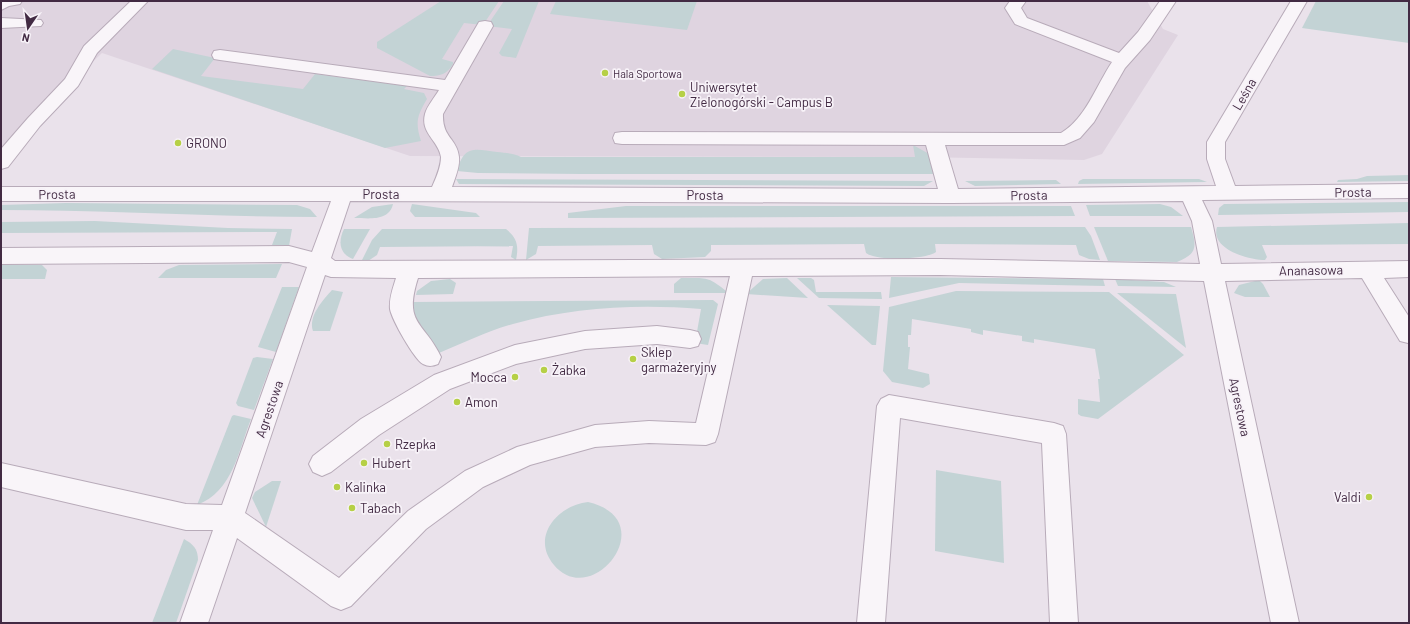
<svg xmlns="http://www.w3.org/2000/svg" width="1410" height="624" font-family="Barlow,sans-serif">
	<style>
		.built { fill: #dfd4e0 }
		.green { fill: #c3d3d5 }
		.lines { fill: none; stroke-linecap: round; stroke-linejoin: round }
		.minor-casing { stroke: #b8abb9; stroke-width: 2 }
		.minor { fill: #f9f5f9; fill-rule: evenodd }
		.poi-dot { fill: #b6d046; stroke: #f7f2f8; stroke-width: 1.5 }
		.labels { text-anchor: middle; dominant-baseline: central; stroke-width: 3.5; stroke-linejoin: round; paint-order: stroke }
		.far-poi-label { font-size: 11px; fill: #422a43; stroke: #f7f2f8; text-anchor: start }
		.poi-label { font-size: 13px; fill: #422a43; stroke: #f7f2f8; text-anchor: start }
		.street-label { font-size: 13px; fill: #422a43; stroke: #f7f2f8 }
	</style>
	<rect width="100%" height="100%" fill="#eae2eb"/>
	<path class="built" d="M1,1h1146l16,28 15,6 -76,119 -18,6 -168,-3 -506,-1 -308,-103 -101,97z"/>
	<g class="green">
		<path d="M441,1h58l-16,24 -19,-2 -22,36 11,3v2c-6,10 -12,12 -23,12l-53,-28v-6z"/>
		<path d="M504,1h35l-23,57 -14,-2 -3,-3 13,-24 -25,-3z"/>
		<path d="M556,1h141l-10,29 -137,-16z"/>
		<path d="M1316,1h93v42l-107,-15z"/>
		<path d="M173,49l42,9 -14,18 102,13 12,-15 92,12 -3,3 20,4 3,6c-10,17 -12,23 -6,42l-36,7 -233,-79z"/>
		<path d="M913,145l18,10 4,19h-354l-103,-1 -21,-2c7,-26 17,-22 40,-19 9,1 16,1 24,5h394z"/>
		<path d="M1409,175v6l-72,1 1,-2 19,-1 10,-3z"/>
		<path d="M456,179l477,2 -9,5 -465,-2z"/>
		<path d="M1083,179h116l8,3 -129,2 1,-3z"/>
		<path d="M1056,180l5,4 -86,2 -10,-5z"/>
		<path d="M1409,202v10l-191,3 1,-7 5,-4z"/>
		<path d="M66,203l231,2 13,4 7,8c-105,0 -210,-7 -316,-7v-5z"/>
		<path d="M393,204c-4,18 -25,14 -39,14l18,-11z"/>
		<path d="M412,204l64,9 4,4h-65l-5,-6z"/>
		<path d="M1160,204l11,3 12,9h-93l-4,-11z"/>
		<path d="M626,206h445l4,10 -507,2v-5z"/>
		<path d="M95,221l133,7 64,1 -3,17 -17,-1 5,-13 -276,1v-11z"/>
		<path d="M1409,223v21l-147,1 5,12 -2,3c-16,0 -55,-11 -48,-33z"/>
		<path d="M1085,227l6,9 9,24 -11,-1 -10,-4 -3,-10 -141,-1 1,8c-11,8 -60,9 -70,1l-2,-9 -153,1v6l-6,6 -43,2 -8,-5 -2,-9 -114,1 -2,8 -10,6 3,-32z"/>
		<path d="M1094,227h97c6,20 6,27 -14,35l-69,-1z"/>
		<path d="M344,229h26l-17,30c-14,-5 -15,-18 -9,-30z"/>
		<path d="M382,229h124c11,9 13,16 10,31l-5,-3 2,-11 -133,1 -3,8 -9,6 -6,-1 10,-20z"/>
		<path d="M282,264l-6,14h-118l8,-8 13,-5z"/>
		<path d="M1,265h41l5,5 -2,9h-44z"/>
		<path d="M891,277l212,2 2,7 -146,-3 -70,15z"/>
		<path d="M681,278c28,0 26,-2 48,15h-55v-9z"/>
		<path d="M787,278l21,20 -62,-4 17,-15z"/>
		<path d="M797,278h14l3,2 2,12h65l1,7 -63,-1z"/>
		<path d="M450,279l6,4 -3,11 -37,1 1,-4 14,-10z"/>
		<path d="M1115,279l49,3 12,5 -58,-1z"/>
		<path d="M1259,280l4,4 7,13h-25l-11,-4 5,-8z"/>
		<path d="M282,287h17l-23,65 -18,-5z"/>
		<path d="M332,290l11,2 -13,39h-17c-5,-15 10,-31 19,-41z"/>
		<path d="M956,291l153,1 75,63 -86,64 -17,-3 -3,-2v-15l22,3 -2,-23h2l-5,-30 -61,-10v4l-12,-2v-5l-39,-6v5l-12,-3v-3l-59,-10 -1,16h-3v12h2l-2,22 21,5 1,10 -7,4 -31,-6 -9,-11 6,-64z"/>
		<path d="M1117,293l59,1 10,54z"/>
		<path d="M713,300l5,4 -10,41 -13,-2 6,-34c-63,-5 -127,-2 -188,15 -25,7 -50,19 -74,29l-29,-44 3,-7z"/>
		<path d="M827,305l53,1 -4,39h-4z"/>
		<path d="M257,357l16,2 -19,51 -16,-4 -2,-3 17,-45z"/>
		<path d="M234,415l17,4c-13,33 -18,72 -54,86l35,-89z"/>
		<path d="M936,470l65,11 3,82 -69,-12z"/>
		<path d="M272,481h9l-15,46 -14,-29 3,-6z"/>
		<path d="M588,502c76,18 4,109 -34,63 -24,-28 4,-60 34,-63z"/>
		<path d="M184,539c9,5 14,10 14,21l-22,63h-24z"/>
	</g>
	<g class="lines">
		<g class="minor-casing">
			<g id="minor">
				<path d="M1,1h21l-2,3 -11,2 -8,4z"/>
				<path d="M131,1h17l-51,52 -19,33 -38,40 -32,41 -7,2v-20l27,-31 37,-39 19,-33z"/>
				<path d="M1010,1h16l-5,7 6,10 92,35 19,-21 22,-31h16l-26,39 -25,28 -31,54 -14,16 -16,7h-119l13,44 258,-3 -9,-27v-17l84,-141h16l-82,141v17l10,27 174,-2v14l-207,2 10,21 9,43 188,-3v16l-25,1 25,39 -1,26 -8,-2 -38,-63 -137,3 74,342h-28l-67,-342 -264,-6 -188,1 -34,158 -3,8 -9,3 -57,-2 -54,4 -65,18 -47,22 -57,42 -75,77 -10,4 -10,-4 -94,-68 -29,85h-28l33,-93h-27l-185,-43v-24l185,41 36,1 85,-238 -18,-5 -288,2v-16l288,-2 23,6 19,-51h-330v-14h431c4,-9 9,-20 9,-30 -2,-16 -21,-24 -16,-43 2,-8 10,-17 14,-24l-219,-30 -6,-1 -2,-4 2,-4 6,-1 225,30 34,-58 6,-1 6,1 2,4 -50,88c-1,24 14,24 16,43 1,10 -4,21 -7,30l486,2 -12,-44 -304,-1 -7,-1 -2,-5 2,-5 7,-1 439,1c25,-15 35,-47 51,-71l-97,-38 -10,-16zM350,201l600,2 233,-2 9,20 8,43 -260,-5 -605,2 -4,-3zM325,275l6,2 65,1c-3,10 -7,20 -6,31 2,11 24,50 33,55 6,3 10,2 15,0l3,-7c-17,-36 -38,-32 -23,-79l312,-2 -34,147 -47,-2 -54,4 -78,22 -52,24 -57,40 -69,67 -94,-65z"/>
				<path d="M1,18l40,2 2,3 -2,3 -40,2z"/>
				<path d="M657,326l33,4 8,2 3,7 -3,7 -8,2 -33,-4 -72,5 -69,15 -66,25 -71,46 -48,37 -9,4 -9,-4 -4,-8 4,-8 48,-37 73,-44 81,-30 70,-14z"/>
				<path d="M889,395l165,28 9,3 3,8 12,189h-28l-8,-180 -142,-25 -15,205h-28l20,-217 4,-7z"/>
			</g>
		</g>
		<use href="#minor" class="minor"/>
	</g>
	<g class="poi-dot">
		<circle cx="605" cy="73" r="4"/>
		<circle cx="682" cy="94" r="4"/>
		<circle cx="178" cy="143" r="4"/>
		<circle cx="633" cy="359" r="4"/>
		<circle cx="544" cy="370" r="4"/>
		<circle cx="515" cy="377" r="4"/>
		<circle cx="457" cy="402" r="4"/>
		<circle cx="387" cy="444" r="4"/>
		<circle cx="364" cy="463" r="4"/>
		<circle cx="337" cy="487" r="4"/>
		<circle cx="1369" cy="497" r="4"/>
		<circle cx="352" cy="508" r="4"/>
	</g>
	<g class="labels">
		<g class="far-poi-label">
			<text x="613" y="73">Hala Sportowa</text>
		</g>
		<g class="poi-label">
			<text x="690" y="87">Uniwersytet<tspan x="690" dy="15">Zielonogórski - Campus B</tspan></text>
			<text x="186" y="143">GRONO</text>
			<text x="641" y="352">Sklep<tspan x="641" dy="15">garmażeryjny</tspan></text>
			<text x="552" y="370">Żabka</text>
			<text x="507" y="377" text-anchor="end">Mocca</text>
			<text x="465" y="402">Amon</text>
			<text x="395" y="444">Rzepka</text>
			<text x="372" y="463">Hubert</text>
			<text x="345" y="487">Kalinka</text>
			<text x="1361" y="497" text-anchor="end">Valdi</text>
			<text x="360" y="508">Tabach</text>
		</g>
		<g class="street-label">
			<text transform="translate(1244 94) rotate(-60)">Leśna</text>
			<text transform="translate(1353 192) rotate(-1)">Prosta</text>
			<text transform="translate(57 194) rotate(-1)">Prosta</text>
			<text x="381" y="194">Prosta</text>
			<text x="705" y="195">Prosta</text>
			<text transform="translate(1029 195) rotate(-1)">Prosta</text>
			<text transform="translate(1311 270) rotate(-1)">Ananasowa</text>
			<text transform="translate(1240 407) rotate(78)">Agrestowa</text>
			<text transform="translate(269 409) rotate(-71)">Agrestowa</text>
		</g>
	</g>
	<rect width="1410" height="624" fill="none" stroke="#422a43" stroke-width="4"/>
	<g transform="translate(28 28) rotate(193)" stroke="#f7f2f8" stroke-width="3" paint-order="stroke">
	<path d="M0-3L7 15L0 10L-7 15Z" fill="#422a43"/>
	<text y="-6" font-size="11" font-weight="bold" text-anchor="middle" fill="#422a43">N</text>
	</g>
</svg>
